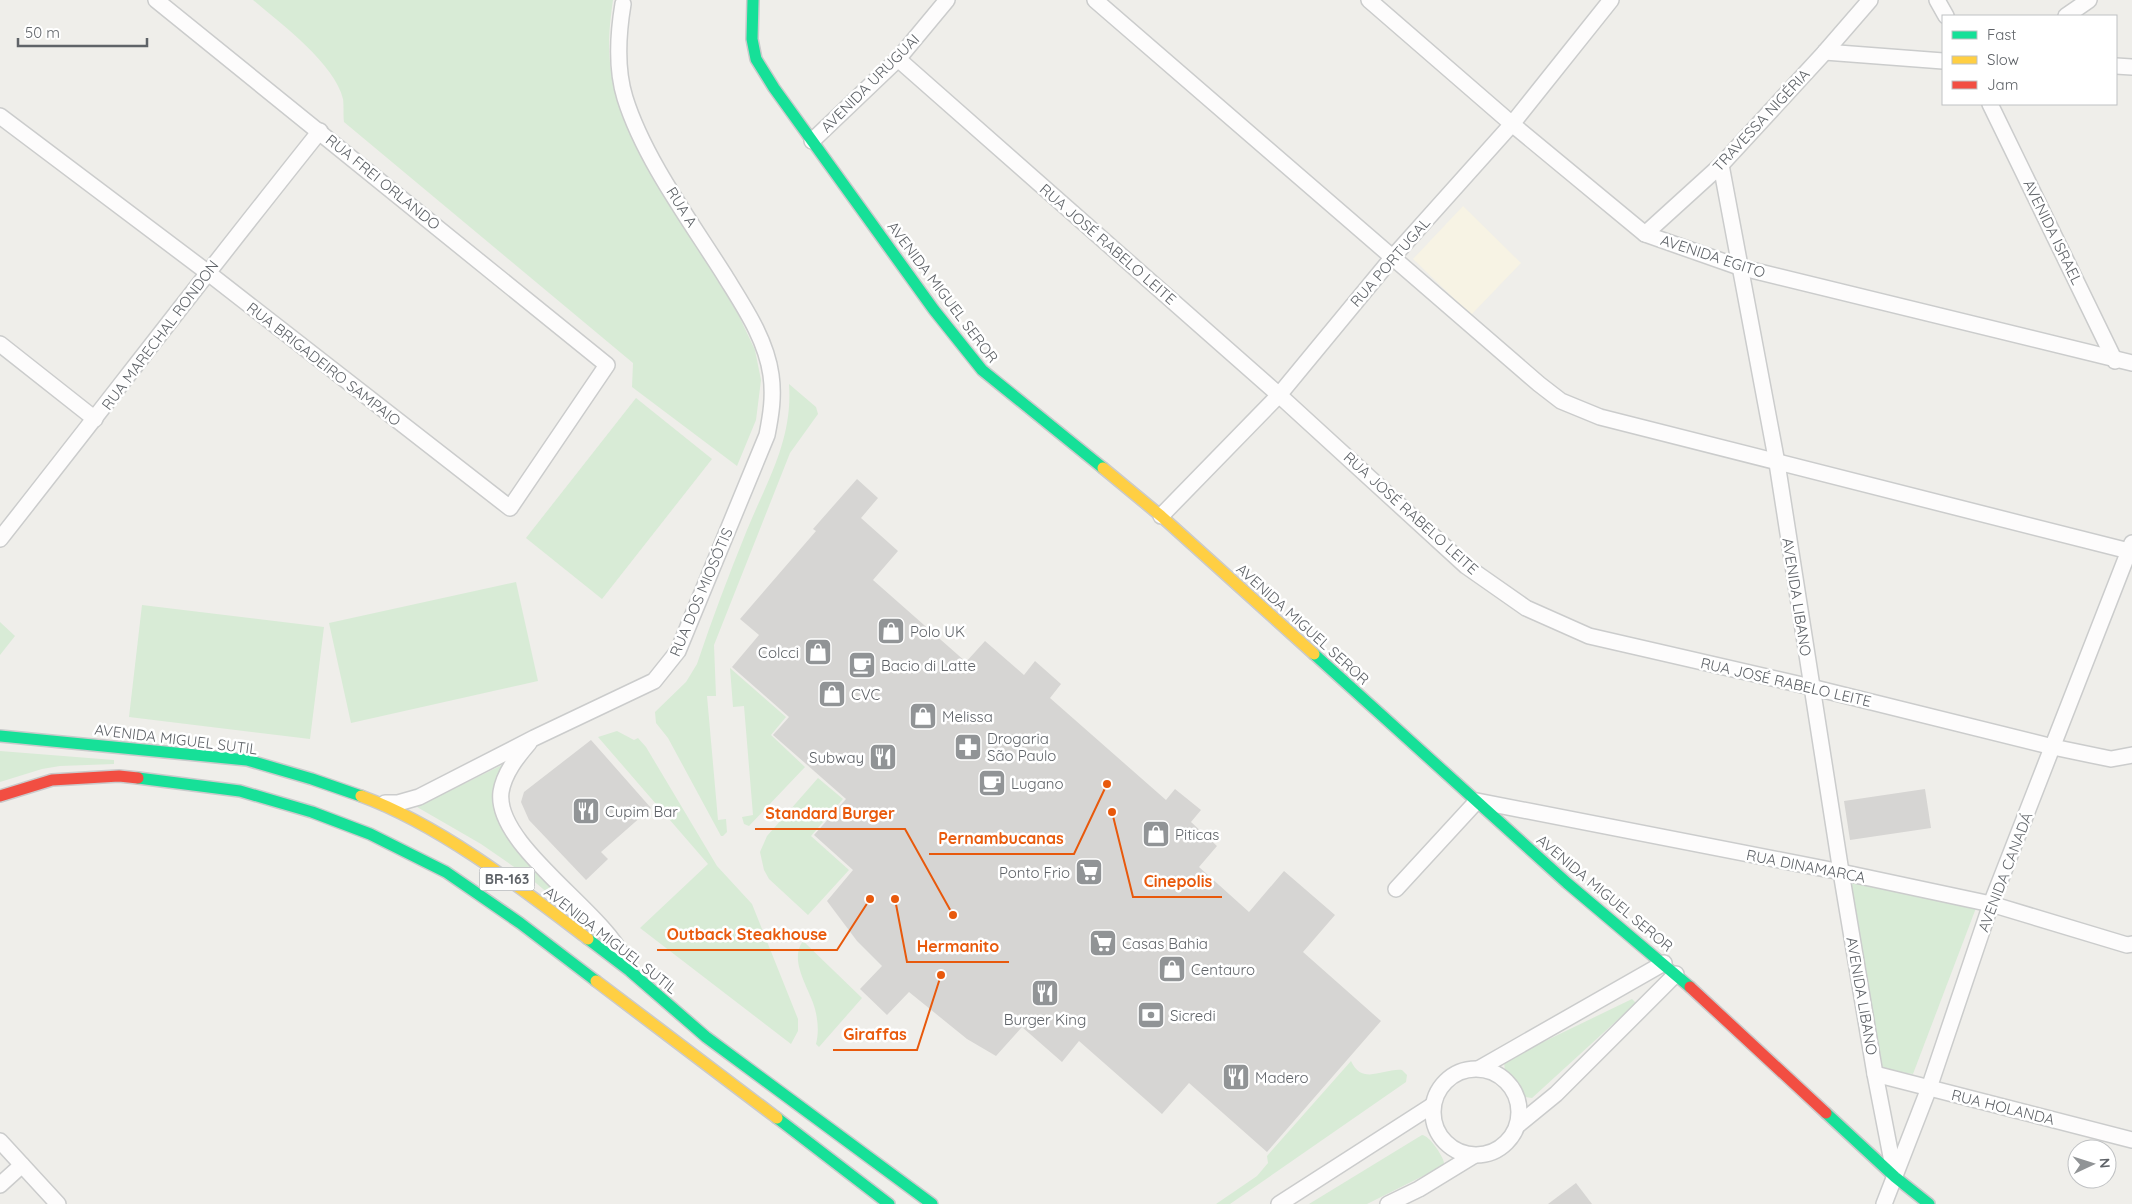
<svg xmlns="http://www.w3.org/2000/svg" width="2132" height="1204" font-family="Quicksand,sans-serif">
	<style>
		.commercial { fill: #f7f3e4 }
		.green { fill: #d8ebd6 }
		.building { fill: #d6d5d3 }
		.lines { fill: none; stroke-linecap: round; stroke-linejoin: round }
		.street-casing { stroke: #cbcccc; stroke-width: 18 }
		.fast-casing { stroke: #cacacb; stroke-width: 14 }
		.slow-casing { stroke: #cacacb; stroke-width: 14 }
		.jam-casing { stroke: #cacacb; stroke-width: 14 }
		.street { stroke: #fdfcfc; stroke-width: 15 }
		.fast { stroke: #16e098; stroke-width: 11 }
		.slow { stroke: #ffcf43; stroke-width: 11 }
		.jam { stroke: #f24e42; stroke-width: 11 }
		.labels { text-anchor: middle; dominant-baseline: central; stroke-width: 5; stroke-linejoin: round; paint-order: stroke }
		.shield { fill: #fff; stroke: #8f9295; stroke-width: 1 }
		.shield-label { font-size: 14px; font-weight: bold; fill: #5f6368 }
		.street-label { font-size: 15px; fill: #5f6368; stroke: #fff }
		.poi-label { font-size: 15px; fill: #5f6368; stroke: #fff; text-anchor: start }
		.leader { fill: none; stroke: #e8590c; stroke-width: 2 }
		.callout-dot { fill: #e8590c; stroke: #fff; stroke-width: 2 }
		.callout-label { font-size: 16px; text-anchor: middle; font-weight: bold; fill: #e8590c; stroke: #fff; stroke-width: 5; stroke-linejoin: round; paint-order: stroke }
	</style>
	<rect width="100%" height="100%" fill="#efeeea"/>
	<path class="commercial" d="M1463,206l58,57 -50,52 -58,-56z"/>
	<g class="green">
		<path d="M253,0h360c-7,48 -5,72 10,118l116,198 16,34 6,30 -5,40 -19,46 -105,-79 1,-24 -289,-241c-1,-7 0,-16 -1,-23 -8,-35 -63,-76 -90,-99z"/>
		<path d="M789,384l27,23 2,7 -28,39 -76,192 2,51h-9l11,124 8,-1 1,13 -4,4h-2l-53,-98 -12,-15 -1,-11 31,-30 11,-18c15,-45 32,-90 50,-134 20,-49 46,-90 42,-146z"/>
		<path d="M636,398l76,61 -110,140 -76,-61z"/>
		<path d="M516,582l22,99 -187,42 -22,-100z"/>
		<path d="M142,605l182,22 -14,112 -181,-22z"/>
		<path d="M0,622l15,14 -15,19z"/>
		<path d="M730,668l56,49 -15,18 34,32 -56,59 -5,-2 -2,-7 11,-2 -9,-109 -11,1z"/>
		<path d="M617,731l17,9 4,-2 8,9 71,119 35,38 46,115v12l-7,13 -151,-116 68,-64 -110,-127z"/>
		<path d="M0,751l114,9v4l-54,2 -18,3 -42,13z"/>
		<path d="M504,764c-6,12 -12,26 -10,40 6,44 60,84 90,113l-3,4 -51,-43 -49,-34 -64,-37z"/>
		<path d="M818,778l25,21 -32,37 38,34 -41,45 -39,-36 -5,-9 -4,-18 7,-16z"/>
		<path d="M1848,879l128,29 -63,166 -34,-5z"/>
		<path d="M803,941l59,57 -43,49 -3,-3c3,-12 2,-23 -1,-35 -5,-20 -27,-48 -12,-68z"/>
		<path d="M1632,999l4,4 -104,95 -7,-1 -11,-18 -9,-8 -1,-9 6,-4z"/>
		<path d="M1351,1061c11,25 33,7 51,9l5,5 -1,7 -176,122h-14l41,-28 11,-13 -1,-7z"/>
		<path d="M1422,1135c7,0 21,21 22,28l-3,4 -74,37h-58z"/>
	</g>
	<g class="building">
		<path d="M857,479l21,19 -17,20 37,33 -25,29 93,82 19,-21 39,34 11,-14 26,23 -11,14 116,102 9,-11 26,21 -10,12 26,24 -18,21 50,45 35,-41 51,44 -32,37 78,69 -114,131 -78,-69 -27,31 -83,-73 -17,21 -40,-35 -26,29 -29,-17 -58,-47 -22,23 -27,-26 22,-23 -25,-25 -30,-40 26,-31 -39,-35 32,-36 -73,-64 16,-18 -57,-50 27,-32 -19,-16 76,-88 -3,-2z"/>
		<path d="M591,740l60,68 -50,44 7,7 -22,21 -57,-60 -8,-18 3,-10z"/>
		<path d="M1925,789l6,39 -81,12 -6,-39z"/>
		<path d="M1576,1183l16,21h-44z"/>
	</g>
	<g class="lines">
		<g class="street-casing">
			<g id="street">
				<path d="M1095,0l444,384 22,17 39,16 529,134"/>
				<path d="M1369,0l143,124 133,110 94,33 393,96"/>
				<path d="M1937,0l9,16"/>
				<path d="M2066,16l23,-16"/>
				<path d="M1825,52l118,9"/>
				<path d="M898,59l381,336 187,171 60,42 63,28 222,51 242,60 58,12 21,-4"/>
				<path d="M2116,66l16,1"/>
				<path d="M1990,104l125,257"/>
				<path d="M0,116l207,156 303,236 97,-143 -451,-365"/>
				<path d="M812,141l86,-82 49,-59"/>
				<path d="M1721,165l56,298 64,409 34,202 20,103"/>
				<path d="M1645,234l76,-69 104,-113 45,-52"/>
				<path d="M0,344l95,75"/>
				<path d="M1161,516l118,-121 113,-137 120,-134 99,-124"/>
				<path d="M0,539c107,-136 212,-273 320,-408"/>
				<path d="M529,743c-12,14 -25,30 -28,49 -7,52 100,118 122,165"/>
				<path d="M385,803h13l21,-6 115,-59 120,-57 24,-30 89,-216c4,-20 7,-39 4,-60 -5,-36 -27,-68 -46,-99 -34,-54 -81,-117 -100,-178 -9,-29 -7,-64 -2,-94"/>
				<path d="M1396,889l81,-88 364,71 150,32 136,41 5,-1"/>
				<path d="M1480,1068l184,-105"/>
				<circle cx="1476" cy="1112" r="43"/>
				<path d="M1875,1074l257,66"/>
				<path d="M1518,1125l38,-31 120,-120"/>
				<path d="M0,1141l58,63"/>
				<path d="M0,1185l22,-20"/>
				<path d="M1279,1204l154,-99"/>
				<path d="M1388,1204l31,-15 54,-33"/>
				<path d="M1884,1204l45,-116 62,-184 141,-361"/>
			</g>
		</g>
		<g class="fast-casing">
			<g id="fast">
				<path d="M753,0l-1,39 4,20 18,29 160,222 48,60 121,98"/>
				<path d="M1314,654l253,229 123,104"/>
				<path d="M0,736l247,24 65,19 49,17"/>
				<path d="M138,778l102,13 72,21 58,22 76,38 74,51 76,58"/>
				<path d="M588,939l42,32 76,66 226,167"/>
				<path d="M1826,1113l69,64 34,27"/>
				<path d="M777,1118l112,86"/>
			</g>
		</g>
		<g class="slow-casing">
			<g id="slow">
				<path d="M1103,468l58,48 153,138"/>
				<path d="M361,796c79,29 160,92 227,143"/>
				<path d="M596,981l181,137"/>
			</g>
		</g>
		<g class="jam-casing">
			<g id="jam">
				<path d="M0,796l52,-16 67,-4 19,2"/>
				<path d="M1690,987l136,126"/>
			</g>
		</g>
		<use href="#street" class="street"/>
		<use href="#fast" class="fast"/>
		<use href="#slow" class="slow"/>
		<use href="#jam" class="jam"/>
	</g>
	<defs>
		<g id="shop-square" transform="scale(1.4375)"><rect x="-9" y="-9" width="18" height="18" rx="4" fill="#919496" stroke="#fff"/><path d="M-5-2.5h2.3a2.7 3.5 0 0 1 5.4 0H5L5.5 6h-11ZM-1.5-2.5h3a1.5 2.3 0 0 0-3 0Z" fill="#fff"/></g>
		<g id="cafe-square" transform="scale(1.4375)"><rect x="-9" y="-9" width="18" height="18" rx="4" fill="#919496" stroke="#fff"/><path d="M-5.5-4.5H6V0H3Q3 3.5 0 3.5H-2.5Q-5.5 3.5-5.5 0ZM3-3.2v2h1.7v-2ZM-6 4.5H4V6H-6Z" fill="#fff"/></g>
		<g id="pharmacy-square" transform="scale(1.4375)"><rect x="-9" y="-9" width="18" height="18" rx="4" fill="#919496" stroke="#fff"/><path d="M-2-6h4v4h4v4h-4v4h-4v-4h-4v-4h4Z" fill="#fff"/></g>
		<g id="restaurant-square" transform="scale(1.4375)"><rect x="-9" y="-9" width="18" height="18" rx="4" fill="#919496" stroke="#fff"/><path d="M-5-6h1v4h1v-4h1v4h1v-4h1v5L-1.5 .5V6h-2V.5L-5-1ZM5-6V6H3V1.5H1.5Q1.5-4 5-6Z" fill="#fff"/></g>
		<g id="supermarket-square" transform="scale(1.4375)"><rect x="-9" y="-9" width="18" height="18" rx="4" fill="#919496" stroke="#fff"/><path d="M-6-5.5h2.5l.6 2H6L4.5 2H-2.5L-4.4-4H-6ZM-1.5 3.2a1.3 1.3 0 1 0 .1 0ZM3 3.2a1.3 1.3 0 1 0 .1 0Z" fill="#fff"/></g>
		<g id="bank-square" transform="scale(1.4375)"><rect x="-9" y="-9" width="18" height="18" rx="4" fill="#919496" stroke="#fff"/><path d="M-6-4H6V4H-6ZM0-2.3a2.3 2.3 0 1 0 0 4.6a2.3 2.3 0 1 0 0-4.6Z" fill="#fff"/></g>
	</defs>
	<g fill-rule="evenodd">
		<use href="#shop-square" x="891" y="631"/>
		<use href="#shop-square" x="818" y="652"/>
		<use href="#cafe-square" x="862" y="665"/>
		<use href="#shop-square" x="832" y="694"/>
		<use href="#shop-square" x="923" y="716"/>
		<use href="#pharmacy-square" x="968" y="747"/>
		<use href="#restaurant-square" x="883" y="757"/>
		<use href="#cafe-square" x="992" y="783"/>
		<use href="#restaurant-square" x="586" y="811"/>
		<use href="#shop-square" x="1156" y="834"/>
		<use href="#supermarket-square" x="1089" y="872"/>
		<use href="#supermarket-square" x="1103" y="943"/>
		<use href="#shop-square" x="1172" y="969"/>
		<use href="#restaurant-square" x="1045" y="993"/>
		<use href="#bank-square" x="1151" y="1015"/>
		<use href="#restaurant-square" x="1236" y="1077"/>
	</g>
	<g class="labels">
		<rect class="shield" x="479.5" y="867.5" width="55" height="23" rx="4"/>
		<g class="shield-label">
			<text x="507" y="879">BR-163</text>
		</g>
		<g class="street-label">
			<text transform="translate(870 83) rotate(-45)">AVENIDA URUGUAI</text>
			<text transform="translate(1761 120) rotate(-47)">TRAVESSA NIGÉRIA</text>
			<text transform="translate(383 182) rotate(39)">RUA FREI ORLANDO</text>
			<text transform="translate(682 207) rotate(58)">RUA A</text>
			<text transform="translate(2053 232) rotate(64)">AVENIDA ISRAEL</text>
			<text transform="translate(1108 244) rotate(41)">RUA JOSÉ RABELO LEITE</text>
			<text transform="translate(1713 256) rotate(18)">AVENIDA EGITO</text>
			<text transform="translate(1390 262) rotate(-49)">RUA PORTUGAL</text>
			<text transform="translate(943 292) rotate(53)">AVENIDA MIGUEL SEROR</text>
			<text transform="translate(160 335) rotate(-53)">RUA MARECHAL RONDON</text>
			<text transform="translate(324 364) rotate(38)">RUA BRIGADEIRO SAMPAIO</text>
			<text transform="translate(1411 513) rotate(42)">RUA JOSÉ RABELO LEITE</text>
			<text transform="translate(701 592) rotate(-67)">RUA DOS MIOSÓTIS</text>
			<text transform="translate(1797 597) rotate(81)">AVENIDA LIBANO</text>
			<text transform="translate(1303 624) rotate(42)">AVENIDA MIGUEL SEROR</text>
			<text transform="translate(1786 682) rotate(13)">RUA JOSÉ RABELO LEITE</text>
			<text transform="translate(176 739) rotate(7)">AVENIDA MIGUEL SUTIL</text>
			<text transform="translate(1806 866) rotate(11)">RUA DINAMARCA</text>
			<text transform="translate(2005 872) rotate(-69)">AVENIDA CANADÁ</text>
			<text transform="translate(1605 893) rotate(40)">AVENIDA MIGUEL SEROR</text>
			<text transform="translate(611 940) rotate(38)">AVENIDA MIGUEL SUTIL</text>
			<text transform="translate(1862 996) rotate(80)">AVENIDA LIBANO</text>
			<text transform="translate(2003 1107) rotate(14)">RUA HOLANDA</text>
		</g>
		<g class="poi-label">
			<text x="910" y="631">Polo UK</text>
			<text x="799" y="652" text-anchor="end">Colcci</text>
			<text x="881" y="665">Bacio di Latte</text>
			<text x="851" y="694">CVC</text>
			<text x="942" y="716">Melissa</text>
			<text x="987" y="738">Drogaria<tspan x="987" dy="17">São Paulo</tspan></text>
			<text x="864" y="757" text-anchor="end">Subway</text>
			<text x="1011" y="783">Lugano</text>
			<text x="605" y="811">Cupim Bar</text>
			<text x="1175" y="834">Piticas</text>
			<text x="1070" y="872" text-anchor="end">Ponto Frio</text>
			<text x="1122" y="943">Casas Bahia</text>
			<text x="1191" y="969">Centauro</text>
			<text x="1170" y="1015">Sicredi</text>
			<text x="1045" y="1019" text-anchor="middle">Burger King</text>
			<text x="1255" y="1077">Madero</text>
		</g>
	</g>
	<path class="leader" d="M953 915L905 829H755M1107 784L1074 854H929M1112 812L1133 897H1222M870 899L837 950H657M895 899L907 962H1009M941 975L917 1050H833"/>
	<g class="callout-dot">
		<circle cx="953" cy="915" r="5"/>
		<circle cx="1107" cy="784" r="5"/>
		<circle cx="1112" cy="812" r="5"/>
		<circle cx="870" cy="899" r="5"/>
		<circle cx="895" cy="899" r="5"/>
		<circle cx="941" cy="975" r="5"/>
	</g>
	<g class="callout-label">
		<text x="830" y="819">Standard Burger</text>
		<text x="1001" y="844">Pernambucanas</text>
		<text x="1178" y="887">Cinepolis</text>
		<text x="747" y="940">Outback Steakhouse</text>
		<text x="958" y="952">Hermanito</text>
		<text x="875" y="1040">Giraffas</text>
	</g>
	<rect x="1942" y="15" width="175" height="90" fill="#ffffff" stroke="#bfc1c3"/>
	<rect x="1952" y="31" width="25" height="8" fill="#16e098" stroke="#bfc1c3"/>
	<text x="1987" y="40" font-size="15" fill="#5f6368">Fast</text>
	<rect x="1952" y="56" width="25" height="8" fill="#ffcf43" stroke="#bfc1c3"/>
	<text x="1987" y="65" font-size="15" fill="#5f6368">Slow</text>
	<rect x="1952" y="81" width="25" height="8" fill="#f24e42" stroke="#bfc1c3"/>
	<text x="1987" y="90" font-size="15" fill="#5f6368">Jam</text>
	<g transform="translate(2092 1164) rotate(86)"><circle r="24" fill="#ffffff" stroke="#bfc1c3"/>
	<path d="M0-4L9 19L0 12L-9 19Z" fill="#919496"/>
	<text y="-8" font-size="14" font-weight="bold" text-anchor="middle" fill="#5f6368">N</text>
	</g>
	<path d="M18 38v8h129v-8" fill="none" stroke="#5f6368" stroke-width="2.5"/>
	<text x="25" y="38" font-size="15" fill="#5f6368" stroke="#ffffff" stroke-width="4" paint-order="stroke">50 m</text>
</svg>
